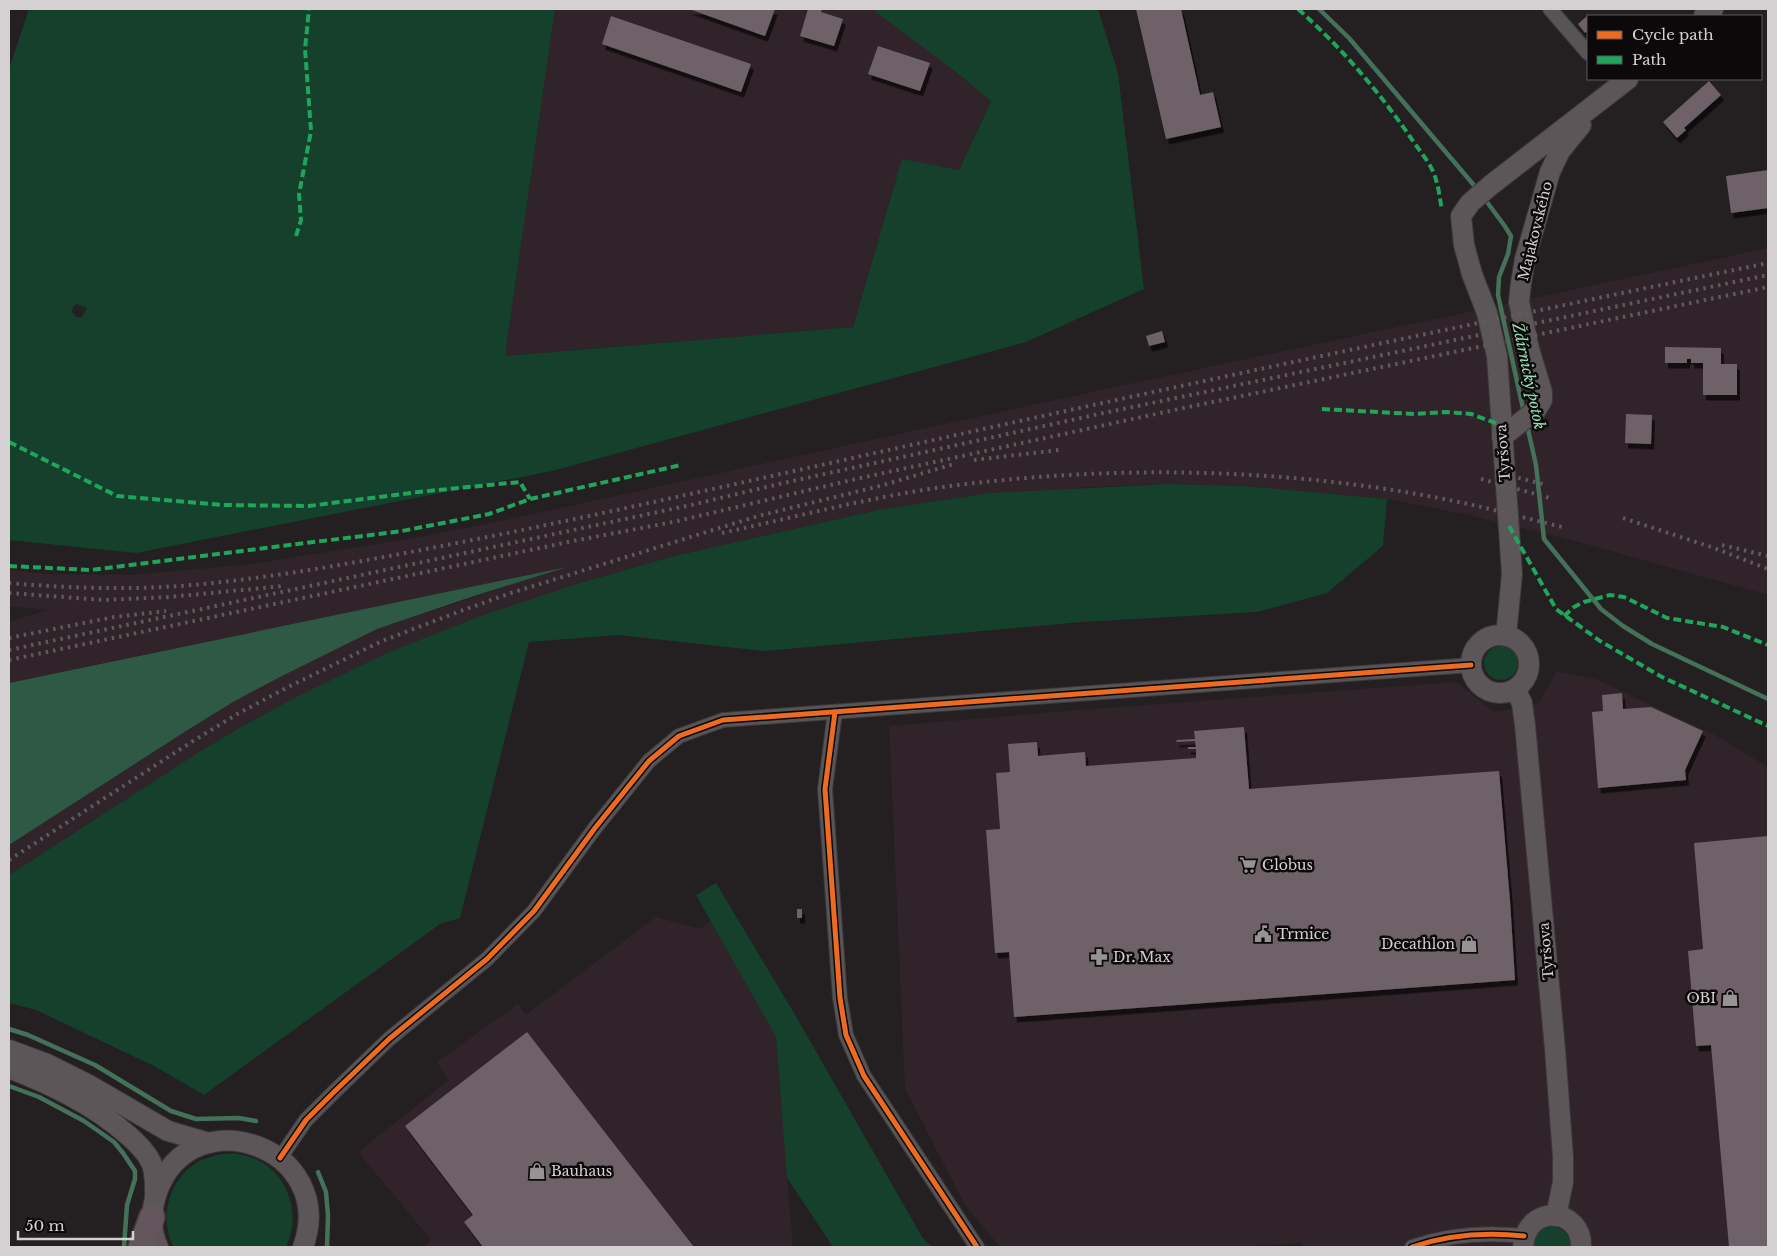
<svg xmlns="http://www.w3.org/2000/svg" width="1777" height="1256" font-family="'Libre Baskerville',serif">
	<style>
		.built { fill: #302329 }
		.green { fill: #14402c; fill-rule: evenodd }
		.forest { fill: #2e5944 }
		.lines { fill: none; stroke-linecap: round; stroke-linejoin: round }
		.stream { stroke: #447159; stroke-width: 4.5 }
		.building { fill: #6e6267; filter: url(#shadow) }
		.minor-casing { stroke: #3d393b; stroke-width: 16 }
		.secondary-casing { stroke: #3d393b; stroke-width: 22 }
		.motorway-casing { stroke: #3d393b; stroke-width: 28 }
		.minor { stroke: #575456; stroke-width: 14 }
		.secondary { stroke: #5d5659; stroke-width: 20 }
		.motorway { stroke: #62565c; stroke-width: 25 }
		.rail { stroke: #5f5b5c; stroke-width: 4; stroke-dasharray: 2.5 5; stroke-linecap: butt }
		.quiet { stroke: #20a55d; stroke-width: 4; stroke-dasharray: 8 4; stroke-linecap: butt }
		.cycleway-casing { stroke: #0c090a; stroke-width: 8 }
		.cycleway { stroke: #ed6a23; stroke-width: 5 }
		.labels { text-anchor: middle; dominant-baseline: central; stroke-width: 5; stroke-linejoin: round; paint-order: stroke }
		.street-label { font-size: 14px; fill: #d5d0d2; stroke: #0c090a }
		.poi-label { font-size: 14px; fill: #d5d0d2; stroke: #0c090a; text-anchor: start }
		.water-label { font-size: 15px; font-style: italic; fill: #93e2b7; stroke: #0c090a }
	</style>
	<defs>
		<filter id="shadow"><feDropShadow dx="3" dy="5.5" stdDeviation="0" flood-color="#0009"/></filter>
	</defs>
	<rect width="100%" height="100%" fill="#241f21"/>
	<g class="built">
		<path d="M555,9h317l80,60 39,31 -32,70 -57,-10 -49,167 -348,29z"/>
		<path d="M1768,248v347l-186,-52 -109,-27 -86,-17 -58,-5 -84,-8 -79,-2 -77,3 -211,23 -208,47 -90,26 -286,115 -48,26 -47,28 -190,123v-30l177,-114 47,-29 49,-26 95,-47 182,-60 -550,114v-61l38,-12 -38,-4v-36l40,4 81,1 123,-11 160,-26 69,-13 609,-133z"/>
		<path d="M1556,671l40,8 117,55 55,33v480h-465l-1,-4 -62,4h-240l-35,-42 -60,-116 -16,-363 190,-16 377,-28 38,30 45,-9z"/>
		<path d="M656,917l44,12 11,-9 65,117 17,210h-370l8,-7 -73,-88 91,-72 -12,-18 81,-58 8,11z"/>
	</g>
	<g class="green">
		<path d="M29,9h526l-50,347 348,-29 49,-168 57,11 32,-69 -39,-32 -80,-60h226l20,64 26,216 -118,53 -474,129 -416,82 -127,-13v-471zM77,304l10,4 -5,9h-6l-4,-5 1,-5z"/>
		<path d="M1166,484l79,2 142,13 -4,47 -56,47 -70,19 -175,10 -317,29 -147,-16 -89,7 -69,276 -20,6 -236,171 -50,-29 -118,-56 -27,-7v-128l190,-123 47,-28 48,-26 93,-45 91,-36 102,-34 90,-26 208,-47 113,-17z"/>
		<circle cx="1501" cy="663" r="17"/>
		<path d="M716,883l78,130 128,224 10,10h-99l-46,-69 -11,-141 -80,-142z"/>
		<path d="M222,1154c5,0 11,-1 15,0 45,5 68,55 49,93h-112c-16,-28 -5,-67 22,-84 8,-5 17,-7 26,-9z"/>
		<path d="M1548,1226c14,1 22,7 23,21h-38c2,-11 4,-16 15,-21z"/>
	</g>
	<path class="forest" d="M567,567l-96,30 -94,32 -95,47 -49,26 -47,29 -177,114v-162z"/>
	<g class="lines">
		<g class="stream">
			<path d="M1319,9l30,29 129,152"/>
			<path d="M1484,198l20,27 7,11 -3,18 -9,23 -1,18 26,118"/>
			<path d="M1527,425l9,40 8,74 57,70 22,17 29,18 116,55"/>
			<path d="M9,1029l19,6 67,30 76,46 25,8 43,-1 17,3"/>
			<path d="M9,1086l30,11 45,24 30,21 9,11 12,18v8l-8,26 -3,42"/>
			<path d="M318,1172l8,20 2,24 -1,31"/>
		</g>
	</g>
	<g class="building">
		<path d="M689,9h86l-10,27z"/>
		<path d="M808,9h14l-1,3 22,7 -9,27 -34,-10z"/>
		<path d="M1136,9h45l19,86 13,-3 8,35 -55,12z"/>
		<path d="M611,16l140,48 -10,28 -139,-48z"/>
		<path d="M1587,16l1,14 -3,3 -7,-9z"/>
		<path d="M878,46l52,17 -10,28 -52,-17z"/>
		<path d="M1709,81l12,14 -37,33 2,2 -9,8 -14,-16z"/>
		<path d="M1768,170v38l-37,5 -5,-37z"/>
		<path d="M1162,331l3,11 -16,4 -3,-10z"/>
		<path d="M1665,347l56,1v16h16v31h-34v-32h-12v-4h-4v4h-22z"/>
		<path d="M1626,414l26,1 -1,29 -26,-1z"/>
		<path d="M1622,693l1,16 28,-2 52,24 -18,39 1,10 -88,8 -6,-76 11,-1 -1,-16z"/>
		<path d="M1244,727l5,62 250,-18 11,130 5,79 -501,37 -5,-65 -14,1 -9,-123 14,-1 -4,-56 14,-1 -2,-28 29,-2 1,14 47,-4 1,14 110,-8v-9h-8v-2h8l-1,-6 -19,1 1,-2 18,-1 -1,-8z"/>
		<path d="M1768,836v411h-39l-18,-202 -15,1 -8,-95 15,-2 -9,-106z"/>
		<rect x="797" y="909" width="5" height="9"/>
		<path d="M527,1032l167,215h-211l-19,-25 9,-7 -68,-89z"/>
	</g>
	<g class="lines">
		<g class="minor-casing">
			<g id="minor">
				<path d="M1550,9l38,44"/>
				<path d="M835,712l-10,77 15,209 6,37 18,41 113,171"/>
				<path d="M280,1158l26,-38 29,-29 54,-52 98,-80 47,-48 61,-83 54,-67 30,-25 44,-16 748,-55"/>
				<path d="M1412,1247c35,-12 75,-15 112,-11"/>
			</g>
		</g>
		<g class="secondary-casing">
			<g id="secondary">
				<path d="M1704,16l9,-7"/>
				<path d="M1502,437l34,-27 6,-10v-8l-13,-43 -10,-47 2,-19 4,-24 25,-87 10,-21 21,-26"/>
				<circle cx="1500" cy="664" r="29"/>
				<path d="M1506,636l6,-62 -15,-218 -10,-43 -15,-39 -8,-29 -3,-29 9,-13 21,-18 137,-106"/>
				<path d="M1515,689l7,14 3,22 30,324 8,108v25l-7,34"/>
				<path d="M9,1050l38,14 40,20 81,47 41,12"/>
				<path d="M9,1068c43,17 84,36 120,68 8,7 17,16 22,26 5,11 4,23 4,34"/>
				<path d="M158,1247c-8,-17 -7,-37 -1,-55 35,-97 182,-44 146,55"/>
				<path d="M1523,1247c3,-45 60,-39 58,0"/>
			</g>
		</g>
		<g class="motorway-casing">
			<path id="motorway" d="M141,1247l11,-30"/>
		</g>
		<use href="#minor" class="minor"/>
		<use href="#secondary" class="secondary"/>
		<use href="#motorway" class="motorway"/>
		<g class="rail">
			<path d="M974,460l85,-10"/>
			<path d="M1511,476l36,9"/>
			<path d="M1481,479l69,19"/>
			<path d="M1623,518l91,30 54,21"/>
			<path d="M722,533c78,-17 156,-38 236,-48 161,-20 326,-17 486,14 41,8 81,19 122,29"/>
			<path d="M1722,545l46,11"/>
			<path d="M9,583c56,5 114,7 171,3 89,-7 179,-24 267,-41 124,-24 247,-52 370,-79 316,-71 634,-138 951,-203"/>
			<path d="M9,593l95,7 65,-3 115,-11"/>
			<path d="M9,638l105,-21 52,-6"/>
			<path d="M9,650l682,-145 88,-21 320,-70 669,-139"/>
			<path d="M9,660l564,-119 100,-19 183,-43 323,-70 589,-122"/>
			<path d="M9,860l184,-119 46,-28 49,-26 94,-46 76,-29 53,-19 247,-77 122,-30 74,-22"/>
		</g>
		<g class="quiet">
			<path d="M1298,9c44,39 84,86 117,135 8,11 18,23 21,36 3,9 4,20 6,30"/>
			<path d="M296,236l5,-16 -2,-26 12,-63 -6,-82 4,-40"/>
			<path d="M1322,409l92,5 32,-2 25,2 30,11"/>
			<path d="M9,442l108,54 106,9 86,1 109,-14 102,-10 10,17"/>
			<path d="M1509,526l47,83 44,32 62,36 106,49"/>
			<path d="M9,566l81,4 312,-39 87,-17 41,-15 151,-34"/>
			<path d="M1564,616l10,-9 10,-5 26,-7 14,2 43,21 56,9 45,18"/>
		</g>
		<g class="cycleway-casing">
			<g id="cycleway">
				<path d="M835,712l-10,77 15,209 6,37 18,41 113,171"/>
				<path d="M280,1158l26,-38 29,-29 54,-52 98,-80 47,-48 61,-83 54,-67 30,-25 44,-16 748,-55"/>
				<path d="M1412,1247c35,-12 75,-15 112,-11"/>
			</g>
		</g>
		<use href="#cycleway" class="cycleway"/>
	</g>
	<defs>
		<g id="supermarket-bare" transform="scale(1.35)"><path d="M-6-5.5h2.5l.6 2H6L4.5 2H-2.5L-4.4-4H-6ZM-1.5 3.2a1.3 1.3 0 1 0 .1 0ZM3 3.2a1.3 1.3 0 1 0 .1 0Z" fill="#979294" stroke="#0c090a" stroke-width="2.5" paint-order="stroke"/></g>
		<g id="civic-bare" transform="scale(1.35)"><path d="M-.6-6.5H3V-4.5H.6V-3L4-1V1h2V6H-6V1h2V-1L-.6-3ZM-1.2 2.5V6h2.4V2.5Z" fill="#979294" stroke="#0c090a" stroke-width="2.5" paint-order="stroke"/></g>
		<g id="shop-bare" transform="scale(1.35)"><path d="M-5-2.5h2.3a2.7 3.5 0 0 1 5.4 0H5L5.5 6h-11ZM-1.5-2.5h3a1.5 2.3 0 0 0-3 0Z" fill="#979294" stroke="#0c090a" stroke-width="2.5" paint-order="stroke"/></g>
		<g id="pharmacy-bare" transform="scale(1.35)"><path d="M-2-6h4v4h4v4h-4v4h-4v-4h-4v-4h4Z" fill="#979294" stroke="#0c090a" stroke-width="2.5" paint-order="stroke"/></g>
	</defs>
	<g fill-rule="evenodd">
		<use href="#supermarket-bare" x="1248" y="865"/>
		<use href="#civic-bare" x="1263" y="934"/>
		<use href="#shop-bare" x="1469" y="944"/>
		<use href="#pharmacy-bare" x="1099" y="957"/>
		<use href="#shop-bare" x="1730" y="998"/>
		<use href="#shop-bare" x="537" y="1171"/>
	</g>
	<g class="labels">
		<g class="street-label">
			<text transform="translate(1535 231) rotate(-76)">Majakovského</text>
			<text transform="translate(1503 453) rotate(-94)">Tyršova</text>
			<text transform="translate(1546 951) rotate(-95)">Tyršova</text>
		</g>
		<g class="poi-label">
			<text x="1262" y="865">Globus</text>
			<text x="1277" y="934">Trmice</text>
			<text x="1455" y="944" text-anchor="end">Decathlon</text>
			<text x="1113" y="957">Dr. Max</text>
			<text x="1716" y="998" text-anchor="end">OBI</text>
			<text x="551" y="1171">Bauhaus</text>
		</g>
		<g class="water-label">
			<text transform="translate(1529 376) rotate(78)">Ždírnický potok</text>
		</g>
	</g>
	<rect width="1777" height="1256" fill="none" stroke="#d5d0d2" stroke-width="20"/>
	<rect x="1587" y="15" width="175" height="65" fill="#0c090a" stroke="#5c595a"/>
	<rect x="1597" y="31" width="25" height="8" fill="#ed6a23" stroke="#5c595a"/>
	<text x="1632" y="40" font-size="15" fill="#d5d0d2">Cycle path</text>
	<rect x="1597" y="56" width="25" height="8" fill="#20a55d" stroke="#5c595a"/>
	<text x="1632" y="65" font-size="15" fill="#d5d0d2">Path</text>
	<path d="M18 1231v8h115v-8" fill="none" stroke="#d5d0d2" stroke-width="2.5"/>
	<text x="25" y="1231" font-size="15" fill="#d5d0d2" stroke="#0c090a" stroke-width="4" paint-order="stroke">50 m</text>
</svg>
